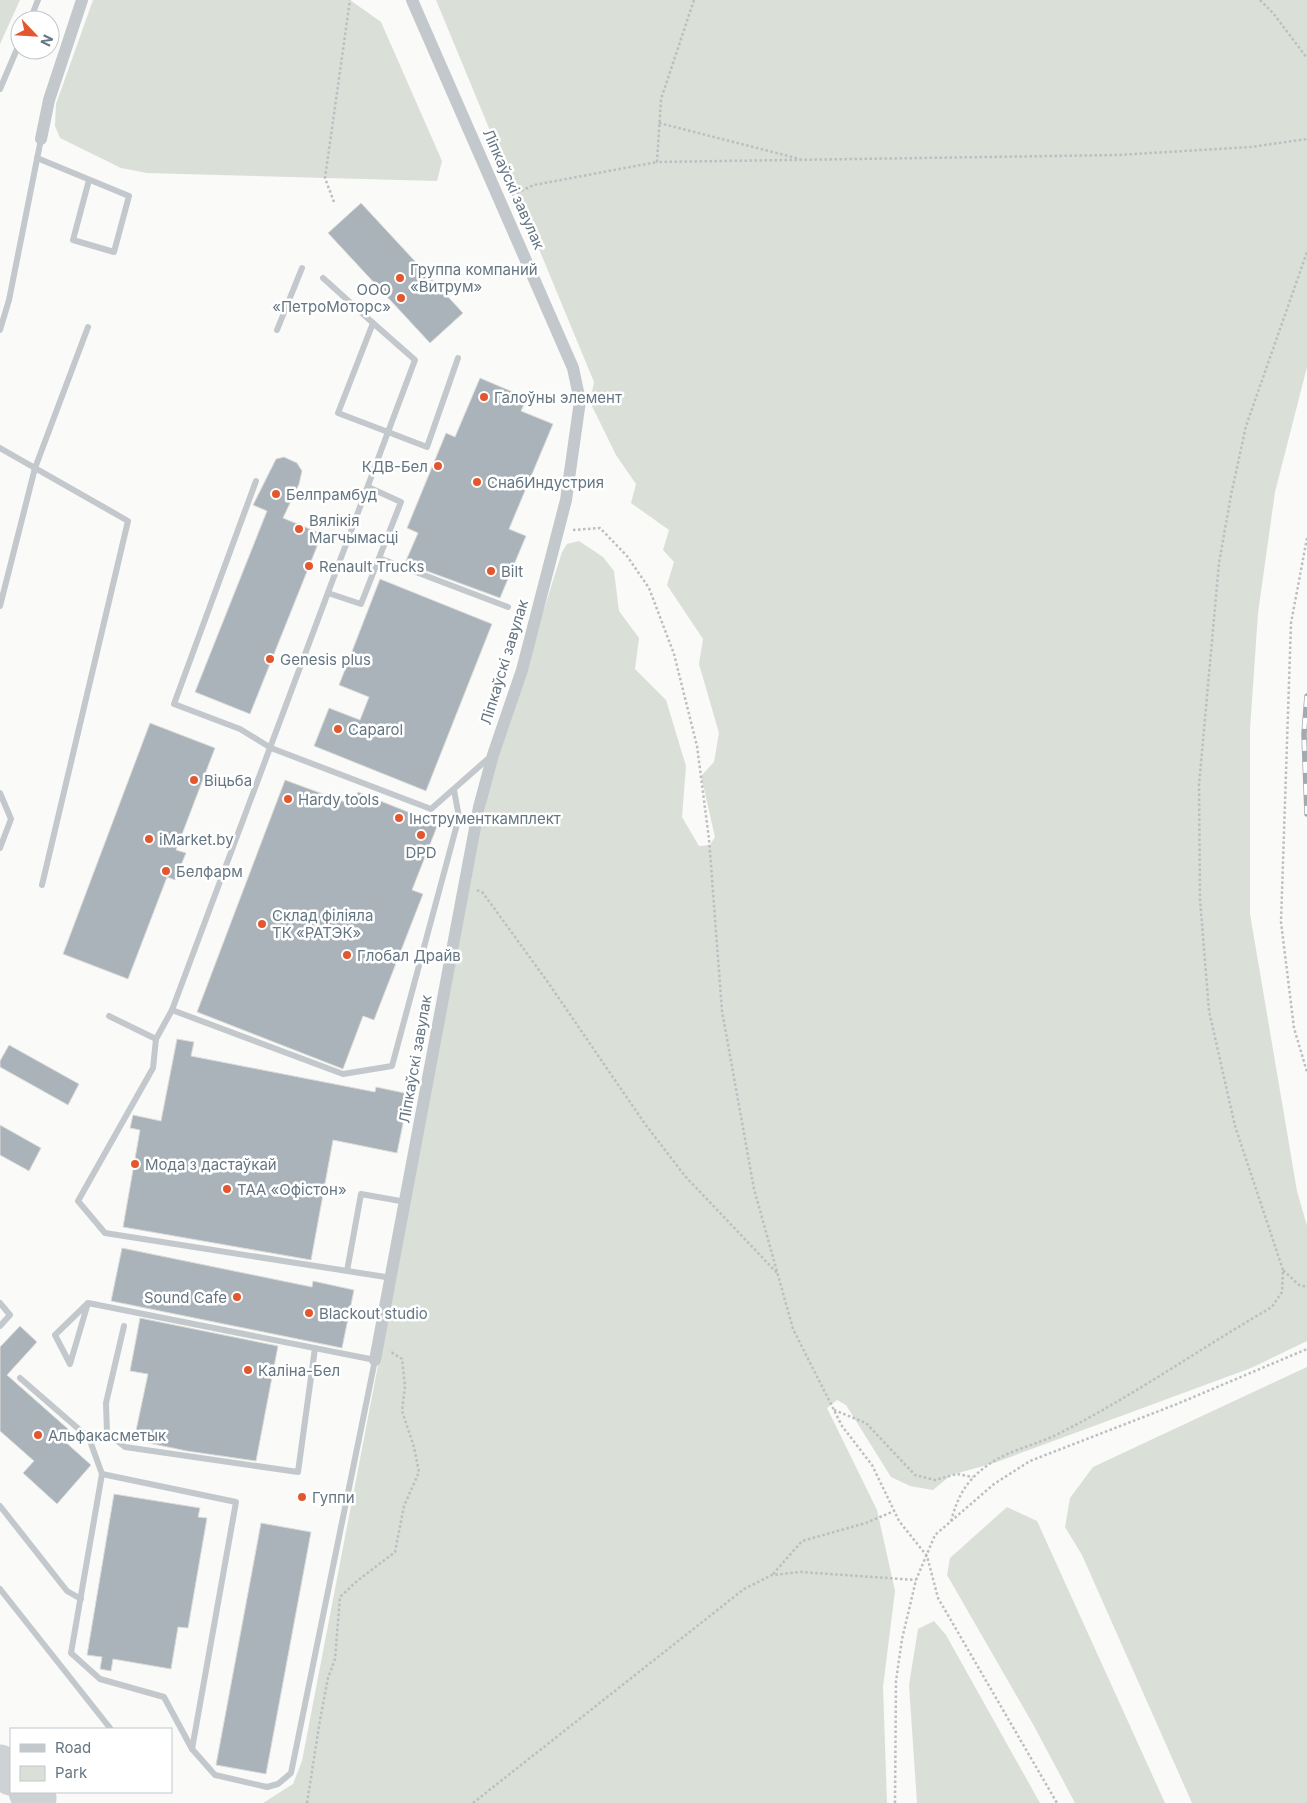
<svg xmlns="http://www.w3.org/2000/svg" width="1307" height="1803" font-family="Inter,sans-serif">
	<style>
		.green { fill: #dadfd7 }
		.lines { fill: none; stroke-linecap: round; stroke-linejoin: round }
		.taxiway { stroke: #ced2d4; stroke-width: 41 }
		.building { fill: #aab3b9; stroke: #dcdcda }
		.path { stroke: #bbbfc2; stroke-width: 2.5; stroke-dasharray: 2.5 2.5; stroke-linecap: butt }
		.service { stroke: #c3c8cc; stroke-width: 6 }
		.minor { stroke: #c3c8cc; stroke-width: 12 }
		.rail-casing { stroke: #a2aab0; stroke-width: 5.5 }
		.rail { stroke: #fff; stroke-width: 4; stroke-dasharray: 11; stroke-linecap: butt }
		.poi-dot { fill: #e4572e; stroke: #fff; stroke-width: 2 }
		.labels { text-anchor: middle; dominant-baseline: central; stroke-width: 5; stroke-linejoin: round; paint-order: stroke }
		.street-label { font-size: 15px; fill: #657683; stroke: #fff }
		.poi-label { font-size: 15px; fill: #657683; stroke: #fff; text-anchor: start }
	</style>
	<rect width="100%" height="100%" fill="#fafaf8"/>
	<g class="green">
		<path d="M0,0h20l-20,44z"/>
		<path d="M93,0h257l31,22 61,139 -5,20 -290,-8 -26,-5 -61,-30 -5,-12 1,-22z"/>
		<path d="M436,0h871v367l-32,125 -17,121 -8,116v185l47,277 10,35v115l-56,27 -257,95 -43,12 -18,15 -23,-4 -19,-9 -45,-72 -9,-5 -10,8 50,102 18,81 -12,96 4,116h-624l30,-19 9,-23 189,-984 71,-225 5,-8 12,-3 24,16 11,14 5,40 20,27 -4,31 31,31 20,66 -4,51 17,29 11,-1 5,-8 -14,-61 13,-14 5,-29 -20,-69 4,-25 -36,-54 7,-23 -11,-12 6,-20 -38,-27 5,-19 -20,-29 -26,-53 4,-20z"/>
		<path d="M1307,1367v436h-115l-110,-248 -17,-28 5,-29 23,-31z"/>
		<path d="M1007,1507l30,14 128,282h-90l-41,-77 -87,-151 3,-17z"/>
		<path d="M934,1621l12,14 94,168h-123l-8,-118 9,-56z"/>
	</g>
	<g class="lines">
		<g class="taxiway">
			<path d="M0,1765l11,10"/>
			<path d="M29,1792l7,6 -4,5"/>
		</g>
	</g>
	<g class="building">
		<path d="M361,203l102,110 -33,30 -102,-110z"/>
		<path d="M480,378l47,20 -6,13 32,13 -44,105 17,7 -26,62 -95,-35 13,-30 -11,-5 39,-95 9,4z"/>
		<path d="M284,457l13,6 5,8 -3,13 -16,34 39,16 -72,180 -55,-22 72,-181 -14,-6 23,-46z"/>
		<path d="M380,579l112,45 -66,167 -112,-45 15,-38 31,12 9,-23 -30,-12z"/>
		<path d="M150,723l65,25 -39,102 10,3 -11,27 -8,-3 -39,102 -65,-25z"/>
		<path d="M285,780l68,25 5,-13 80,32 -26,66 11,4 -49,126 -11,-4 -20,53 -146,-57z"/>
		<path d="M177,1039l17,3 -3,14 184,36 1,-5 33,7 -12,59 -64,-13 -22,120 -188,-33 17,-97 -10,-2 3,-13 28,6z"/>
		<path d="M9,1045l70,39 -11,21 -68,-38v-6z"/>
		<path d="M0,1125l41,23 -12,23 -29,-16z"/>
		<path d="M122,1248l190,39 1,-6 41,9 -12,58 -231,-47z"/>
		<path d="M140,1318l138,28 -22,115 -69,-10 -53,-11 14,-66 -18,-3z"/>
		<path d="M20,1326l17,16 -30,33 61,54 -7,9 30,27 -34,39 -34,-31 11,-12 -34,-30v-84z"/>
		<path d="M114,1494l86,14 -2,9 9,1 -19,110 -10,-1 -7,42 -58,-10 -2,12 -11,-2 2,-12 -15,-2z"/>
		<path d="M261,1523l50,9 -45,242 -50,-9z"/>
	</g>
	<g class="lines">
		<g class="path">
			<path d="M694,0l-33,99 -4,63 461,-7 133,-8 56,-8"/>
			<path d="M1260,0l13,13 34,45"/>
			<path d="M659,123l141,36"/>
			<path d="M512,195l22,-10 123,-23"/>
			<path d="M334,202l-9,-24 25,-178"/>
			<path d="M573,530l27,-2 27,28 22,32 25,66 23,92 12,93 13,172 32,178 39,140 49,97 30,39 27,56 28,35 11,42 119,205"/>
			<path d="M1307,538l-16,85 -10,299 13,106 13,44"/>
			<path d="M477,890l6,3 64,88 98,143 40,52 93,98"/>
			<path d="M1283,1270l-48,-144 -26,-115 -9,-112 -1,-114 20,-222 12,-68 15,-69 61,-174"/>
			<path d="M834,1410l32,13 49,52 20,5 22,-6 16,3"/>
			<path d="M951,1521c6,-22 14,-39 33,-53 22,-18 51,-22 76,-35 73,-37 141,-85 212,-126l10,-15 1,-22 16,15 8,2"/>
			<path d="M773,1574l29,-33 64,-18 28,-12"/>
			<path d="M307,1803l13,-83 8,-42 7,-19 5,-62 17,-16 38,-29 9,-46 15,-34 -5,-25 -12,-36 3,-25 -3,-27 -11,-7v-2"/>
			<path d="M473,1803l271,-214 28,-14 29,-3 115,8"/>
			<path d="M895,1803l1,-122 6,-42 14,-59 19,-45 59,-51 36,-23 147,-57 130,-55"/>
		</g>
		<g class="service">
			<path d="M30,20l8,-20"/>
			<path d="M0,89l20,-47"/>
			<path d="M37,158l92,38 -15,56 -41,-12 16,-60"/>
			<path d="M323,278l50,45 -35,90 50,19 -216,578 -16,29 -3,29 -75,133 27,32 287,45"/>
			<path d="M373,323l42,37 -27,72 39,15 31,-89"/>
			<path d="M0,330l9,-30 32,-161"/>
			<path d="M277,330l25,-62"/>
			<path d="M0,448l128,73 -86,364"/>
			<path d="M256,481l-82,223 66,25 31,19 160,61 59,-52"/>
			<path d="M379,558l129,49"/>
			<path d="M328,593l33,11 40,-102 -33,-15"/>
			<path d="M0,606l35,-138 53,-141"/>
			<path d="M0,793l11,26 -11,29"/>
			<path d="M172,1010l171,64 49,-8 67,-249 -5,-27"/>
			<path d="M109,1016l47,23"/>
			<path d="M347,1271l14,-77 45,8"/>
			<path d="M0,1303l10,12 -10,11"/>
			<path d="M124,1326l-18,77 1,30 18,14 173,25 17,-124"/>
			<path d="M20,1378l69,60 13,36 -31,179 29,26 64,18 28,52 23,26 52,12 11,-3 13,-11 84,-413 -287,-57 -33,32 15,29 18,-61"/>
			<path d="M102,1474l134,28 -44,247"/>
			<path d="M0,1506l67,85 14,8"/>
			<path d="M0,1589l110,139"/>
		</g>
		<g class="minor">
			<path d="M41,139l8,-39 33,-100"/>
			<path d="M375,1360l104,-553 14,-52 29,-85 44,-170 14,-99 -7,-33 -161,-368"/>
		</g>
		<g class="rail-casing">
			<path id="rail" d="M1307,696l-3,38 3,80"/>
		</g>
		<use href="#rail" class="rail"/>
	</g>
	<g class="poi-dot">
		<circle cx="400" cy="278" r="5"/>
		<circle cx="401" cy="298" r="5"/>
		<circle cx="484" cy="397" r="5"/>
		<circle cx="438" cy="466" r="5"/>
		<circle cx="477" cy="482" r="5"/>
		<circle cx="276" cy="494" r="5"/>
		<circle cx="299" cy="529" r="5"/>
		<circle cx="309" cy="566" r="5"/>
		<circle cx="491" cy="571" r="5"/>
		<circle cx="270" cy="659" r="5"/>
		<circle cx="338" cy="729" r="5"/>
		<circle cx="194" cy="780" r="5"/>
		<circle cx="288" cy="799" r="5"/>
		<circle cx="399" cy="818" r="5"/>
		<circle cx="421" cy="835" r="5"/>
		<circle cx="149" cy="839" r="5"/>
		<circle cx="166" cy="871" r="5"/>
		<circle cx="262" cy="924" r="5"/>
		<circle cx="347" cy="955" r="5"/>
		<circle cx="135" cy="1164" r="5"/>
		<circle cx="227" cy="1189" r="5"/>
		<circle cx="237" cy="1297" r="5"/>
		<circle cx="309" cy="1313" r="5"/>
		<circle cx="248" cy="1370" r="5"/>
		<circle cx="38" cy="1435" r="5"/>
		<circle cx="302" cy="1497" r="5"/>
	</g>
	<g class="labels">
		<g class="street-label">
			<text transform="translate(514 189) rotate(66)">Ліпкаўскі завулак</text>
			<text transform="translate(504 662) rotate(-73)">Ліпкаўскі завулак</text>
			<text transform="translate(415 1059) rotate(-80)">Ліпкаўскі завулак</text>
		</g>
		<g class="poi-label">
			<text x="410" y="269">Группа компаний<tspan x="410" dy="17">«Витрум»</tspan></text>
			<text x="391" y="289" text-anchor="end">ООО<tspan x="391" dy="17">«ПетроМоторс»</tspan></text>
			<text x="494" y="397">Галоўны элемент</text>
			<text x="428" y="466" text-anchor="end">КДВ-Бел</text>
			<text x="487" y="482">СнабИндустрия</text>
			<text x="286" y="494">Белпрамбуд</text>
			<text x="309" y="520">Вялікія<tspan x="309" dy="17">Магчымасці</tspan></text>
			<text x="319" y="566">Renault Trucks</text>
			<text x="501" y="571">Bilt</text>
			<text x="280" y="659">Genesis plus</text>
			<text x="348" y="729">Caparol</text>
			<text x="204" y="780">Віцьба</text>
			<text x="298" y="799">Hardy tools</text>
			<text x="409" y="818">Інструменткамплект</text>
			<text x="159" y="839">iMarket.by</text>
			<text x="421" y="852" text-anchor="middle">DPD</text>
			<text x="176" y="871">Белфарм</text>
			<text x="272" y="915">Склад філіяла<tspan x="272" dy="17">ТК «РАТЭК»</tspan></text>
			<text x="357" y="955">Глобал Драйв</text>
			<text x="145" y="1164">Мода з дастаўкай</text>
			<text x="237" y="1189">ТАА «Офістон»</text>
			<text x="227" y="1297" text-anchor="end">Sound Cafe</text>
			<text x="319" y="1313">Blackout studio</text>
			<text x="258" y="1370">Каліна-Бел</text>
			<text x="48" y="1435">Альфакасметык</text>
			<text x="312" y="1497">Гуппи</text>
		</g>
	</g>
	<rect x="10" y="1728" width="162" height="65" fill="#ffffff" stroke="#c1c8cd"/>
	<rect x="20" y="1744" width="25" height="8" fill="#c3c8cc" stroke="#c1c8cd"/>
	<text x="55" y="1753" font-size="15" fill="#657683">Road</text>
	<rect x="20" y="1766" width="25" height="15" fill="#dadfd7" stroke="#c1c8cd"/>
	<text x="55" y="1778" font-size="15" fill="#657683">Park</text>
	<g transform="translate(35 35) rotate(115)"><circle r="24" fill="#ffffff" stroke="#c1c8cd"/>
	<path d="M0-4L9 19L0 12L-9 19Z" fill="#e4572e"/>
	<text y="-8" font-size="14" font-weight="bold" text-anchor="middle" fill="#657683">N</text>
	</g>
</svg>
